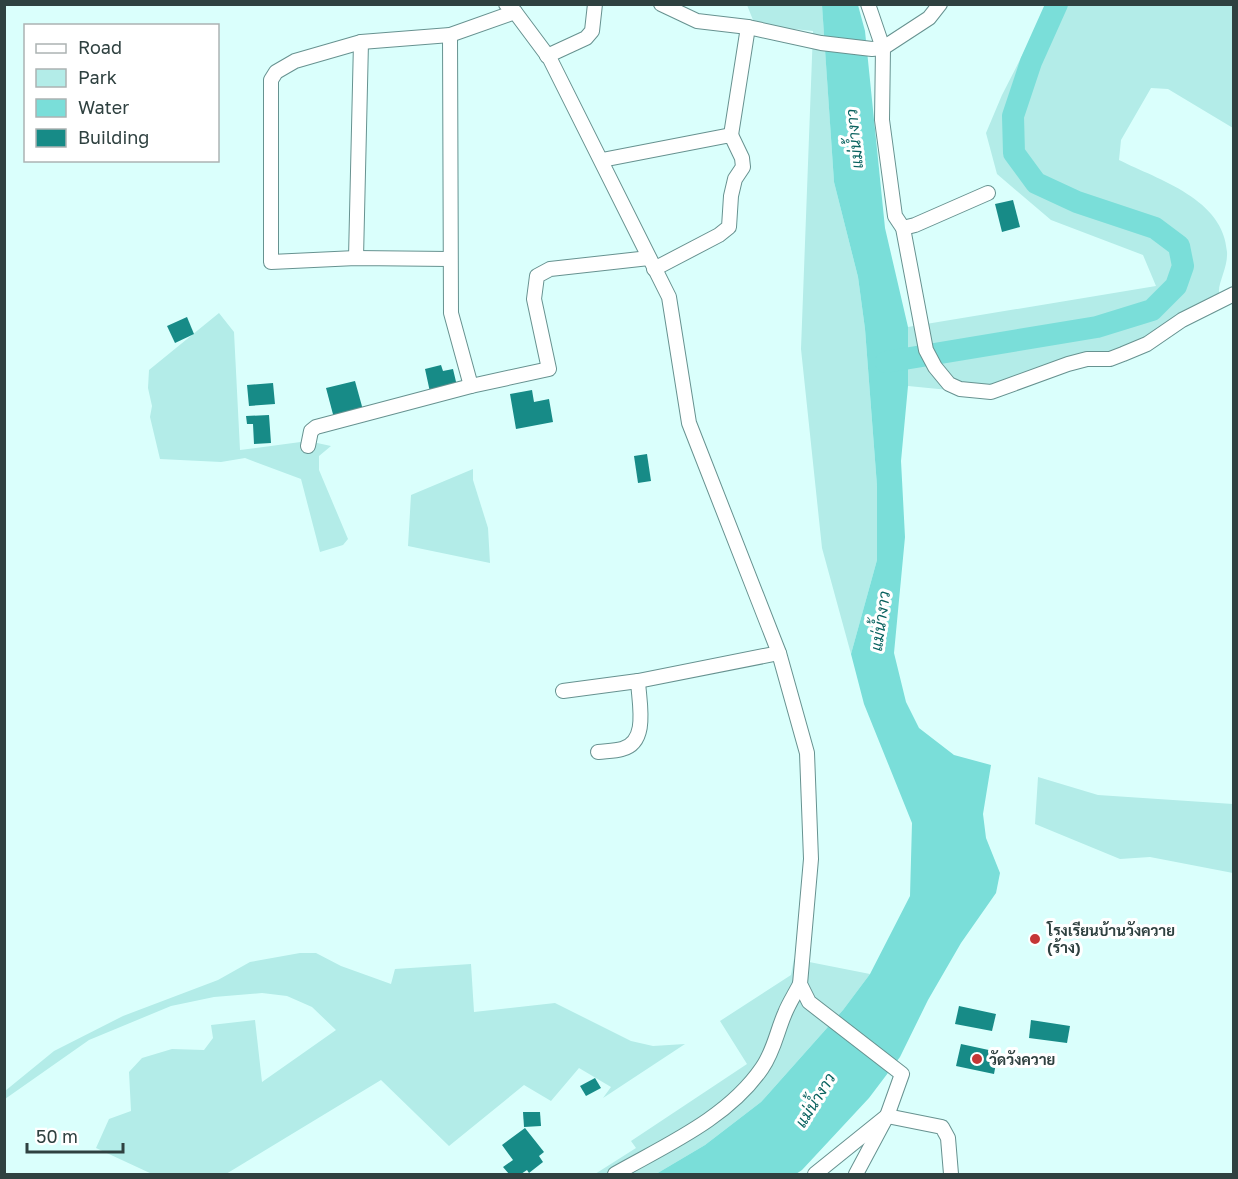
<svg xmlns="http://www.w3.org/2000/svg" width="1238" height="1179" font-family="'Golos Text',Sarabun,sans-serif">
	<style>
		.green { fill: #b3ece8 }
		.water { fill: #7aded9 }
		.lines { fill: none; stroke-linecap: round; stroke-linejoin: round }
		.river { stroke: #7aded9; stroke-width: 22 }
		.building { fill: #178b87 }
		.minor-casing { stroke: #679290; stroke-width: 16 }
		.minor { stroke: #fff; stroke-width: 14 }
		.poi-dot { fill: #c53636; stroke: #fff; stroke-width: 2 }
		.labels { text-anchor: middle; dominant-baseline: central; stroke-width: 6; stroke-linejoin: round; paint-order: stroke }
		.poi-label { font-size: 15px; font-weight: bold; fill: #2f4140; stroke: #fff; text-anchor: start }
		.water-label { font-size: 16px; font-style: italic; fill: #09625f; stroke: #fff }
	</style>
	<rect width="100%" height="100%" fill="#dafffc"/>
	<g class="green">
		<path d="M822,4l12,178 24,95 7,52 12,157v74l-26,94 -29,-106 -21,-199 12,-318 -58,-6 -8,-20z"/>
		<path d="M1048,5h185v123l-65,-39 -17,-1 -30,52 -2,20c40,20 105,39 108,92 1,15 -9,31 -8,40 0,5 3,10 4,14l-43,21 -180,68 -92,-9v-59l248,-41 -13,-31 -92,-35 -54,-46 -11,-41 16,-38z"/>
		<path d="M219,313l15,19 6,118 68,-9 23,5 -12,10v14l29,69 -5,6 -23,7 -19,-73 -56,-21 -24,4 -61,-3 -10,-42 2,-11 -4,-18 1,-18z"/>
		<path d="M473,469v11l15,48 2,35 -82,-17 3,-51z"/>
		<path d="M1038,777l60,18 135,9v69l-83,-16 -30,2 -85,-35z"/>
		<path d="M300,953h16l25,13 50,18 4,-15 76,-5 3,48 81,-9 76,38 22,5 32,-2 -82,54 8,-11 -32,-19 -28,33 -27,-16 -75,61 -68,-66 -155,94h-74l-56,-26 13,-29 22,-8 -2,-39 13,-14 30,-9 32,1 9,-12 -2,-13 44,-5 7,62 74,-52 -24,-23 -25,-11 -25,-3 -48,4 -43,9 -82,34 -84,59v-8l49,-40 69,-35 95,-36 32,-18z"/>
		<path d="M794,959l76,15 -27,36 -82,92 -56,43 -49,29h-61l41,-26 -5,-7 116,-77 -27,-43 71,-46z"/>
	</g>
	<path class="water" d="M822,5h36l7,26 20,197 23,99v59l-7,75 4,76 -11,116 12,49 13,26 35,27 37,10 -8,49 3,24 14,35 -4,20 -35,50 -33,57 -28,57 -31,41 -67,72 -6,4h-140l49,-29 56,-43 82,-92 27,-36 40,-78 2,-73 -48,-119 -13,-50 26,-94v-74l-12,-157 -7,-52 -24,-95z"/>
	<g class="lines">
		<path class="river" d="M886,362l211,-35 55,-17 24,-24 7,-20 -4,-20 -24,-18 -78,-26 -41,-19 -22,-30 -1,-37 18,-54 26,-58"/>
	</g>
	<g class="building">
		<path d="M1013,200l7,27 -18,5 -7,-28z"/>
		<path d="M187,317l7,17 -19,9 -8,-17z"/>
		<path d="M441,365l2,6 10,-2 4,17 -27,6 -5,-23z"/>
		<path d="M355,381l8,29 -29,8 -8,-30z"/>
		<path d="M273,383l2,21 -26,2 -2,-21z"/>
		<path d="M532,390l2,12 15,-3 4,23 -37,7 -6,-35z"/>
		<path d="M269,415l2,28 -17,1 -1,-20h-6l-1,-8z"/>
		<path d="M647,454l4,27 -13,2 -4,-27z"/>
		<path d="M959,1006l37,8 -4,17 -37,-7z"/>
		<path d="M1031,1020l39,6 -3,17 -38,-5z"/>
		<path d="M961,1044l37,8 -4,22 -38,-8z"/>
		<path d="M595,1078l6,10 -15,8 -6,-10z"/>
		<path d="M523,1112h17l1,14 -17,1z"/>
		<path d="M525,1128l19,24 -5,4 4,6 -14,11 -2,-3 -6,4h-12l-6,-7 10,-7 -11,-15z"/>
	</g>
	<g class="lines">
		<g class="minor-casing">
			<g id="minor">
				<path d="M506,4l9,8 35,47 119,238 20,126 90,230 28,100 4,106 -11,125 9,18 93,72 -15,42 -31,58"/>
				<path d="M661,4l36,17 51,6 73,16 51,6 11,-1 46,-30 11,-14"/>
				<path d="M868,4l15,44 -1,72 13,96 8,12 23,122 9,17 14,17 11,5 31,3 77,-28 19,-5h23l13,-5 24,-10 35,-24 52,-26"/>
				<path d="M450,35l1,278 20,73"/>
				<path d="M547,56l39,-18 6,-7 3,-27"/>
				<path d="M731,135l17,-108"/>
				<path d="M602,160l129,-25 11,23 1,9 -8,12 -4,17 -2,31 -10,8 -65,34"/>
				<path d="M903,228l12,-3 73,-32"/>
				<path d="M356,258l5,-216"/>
				<path d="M449,259l-93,-1 -85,4v-182l5,-8 19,-11 66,-19 89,-7 65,-23"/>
				<path d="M308,446l3,-15 5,-4 155,-41 78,-17 -15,-70 3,-23 13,-7 99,-11"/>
				<path d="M563,691l75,-10 141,-28"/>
				<path d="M598,752c8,-1 17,-1 24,-3 27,-7 17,-46 16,-68"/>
				<path d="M615,1174c51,-29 113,-56 147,-106 12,-17 15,-37 23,-55 4,-10 10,-19 15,-29"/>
				<path d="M815,1174l72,-58 55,11 6,11 3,36"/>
			</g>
		</g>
		<use href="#minor" class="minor"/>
	</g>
	<g class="poi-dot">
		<circle cx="1035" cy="939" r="6"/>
		<circle cx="977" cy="1059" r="6"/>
	</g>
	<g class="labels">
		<g class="poi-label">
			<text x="1047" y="930">โรงเรียนบ้านวังควาย<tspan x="1047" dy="17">(ร้าง)</tspan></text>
			<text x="989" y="1059">วัดวังควาย</text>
		</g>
		<g class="water-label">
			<text transform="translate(854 139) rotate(-96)">แม่น้ำงาว</text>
			<text transform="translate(880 621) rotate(-82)">แม่น้ำงาว</text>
			<text transform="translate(815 1100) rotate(-58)">แม่น้ำงาว</text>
		</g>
	</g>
	<rect width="1238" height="1179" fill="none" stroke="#2f4140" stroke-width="12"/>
	<rect x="24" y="24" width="195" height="138" fill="#ffffff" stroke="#acb3b3" stroke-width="1.5"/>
	<rect x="36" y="44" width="30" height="9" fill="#ffffff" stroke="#acb3b3" stroke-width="1.5"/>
	<text x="78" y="54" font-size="18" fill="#2f4140">Road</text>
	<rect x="36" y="69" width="30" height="18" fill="#b3ece8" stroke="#acb3b3" stroke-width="1.5"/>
	<text x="78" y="84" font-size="18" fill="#2f4140">Park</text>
	<rect x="36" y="99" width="30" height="18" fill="#7aded9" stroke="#acb3b3" stroke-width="1.5"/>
	<text x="78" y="114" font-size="18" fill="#2f4140">Water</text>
	<rect x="36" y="129" width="30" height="18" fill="#178b87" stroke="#acb3b3" stroke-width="1.5"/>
	<text x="78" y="144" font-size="18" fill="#2f4140">Building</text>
	<path d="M27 1143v9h96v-9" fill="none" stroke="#2f4140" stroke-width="3"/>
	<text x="36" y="1143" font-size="18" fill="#2f4140" stroke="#ffffff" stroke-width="4.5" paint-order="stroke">50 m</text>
</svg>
